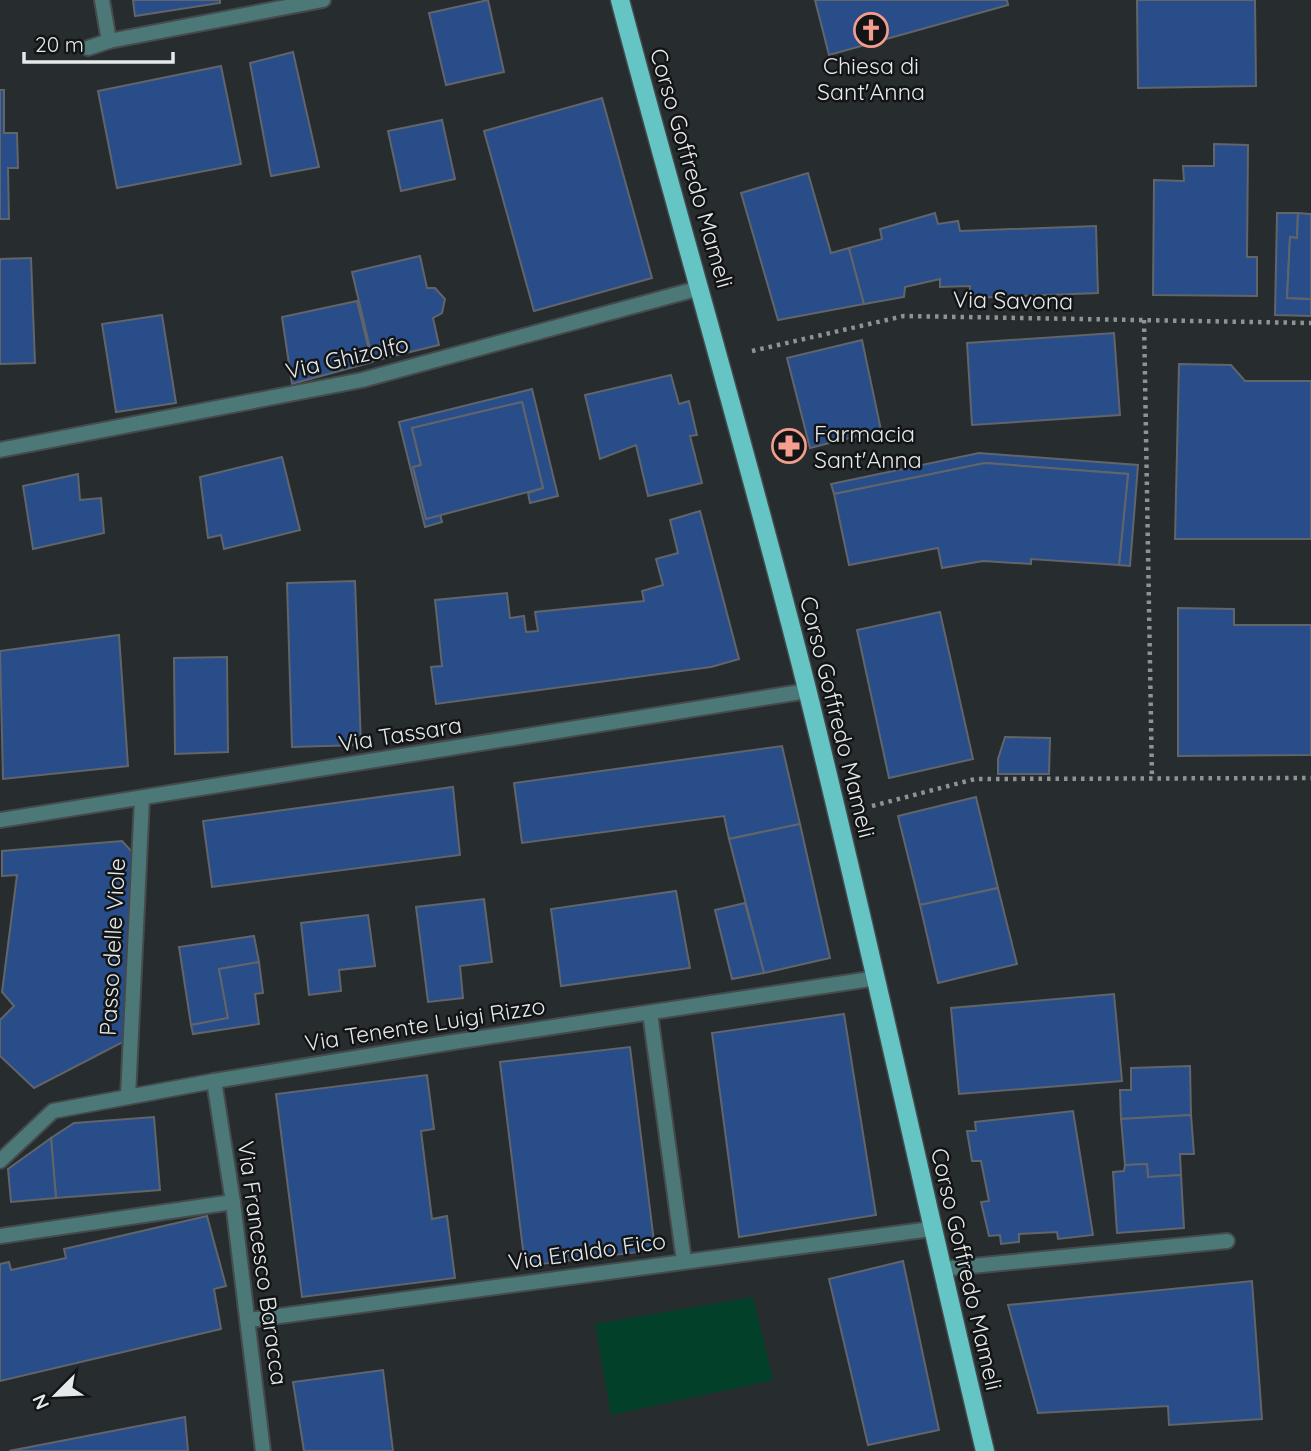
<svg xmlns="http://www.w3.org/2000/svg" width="1311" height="1451" font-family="Quicksand,sans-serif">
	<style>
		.green { fill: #02402a }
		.building { fill: #294d89; stroke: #61656a; stroke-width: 2 }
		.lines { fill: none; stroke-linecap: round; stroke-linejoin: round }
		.lane-casing { stroke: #454a4d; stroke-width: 18 }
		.street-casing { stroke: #454a4d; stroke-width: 18 }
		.primary-casing { stroke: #454a4d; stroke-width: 21 }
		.path { stroke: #8f9395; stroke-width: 4.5; stroke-dasharray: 3.5 5; stroke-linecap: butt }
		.lane { stroke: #4c7877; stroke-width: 14 }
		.street { stroke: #4c7877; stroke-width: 14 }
		.primary { stroke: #65c5c4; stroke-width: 18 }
		.labels { text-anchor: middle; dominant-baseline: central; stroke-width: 5; stroke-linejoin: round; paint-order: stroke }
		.poi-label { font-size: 23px; fill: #e5e9ea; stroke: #121415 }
		.street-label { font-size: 23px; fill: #e5e9ea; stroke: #121415 }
	</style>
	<rect width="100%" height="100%" fill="#272c2f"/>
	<path class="green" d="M753,1297l20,83 -162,35 -16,-91z"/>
	<g class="building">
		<path d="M133,0h87v3l-85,13z"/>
		<path d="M488,0l16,72 -58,13 -17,-72z"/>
		<path d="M815,0h192l1,5 -179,50z"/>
		<path d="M1137,0h118l1,86 -118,2z"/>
		<path d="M293,52l26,115 -48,9 -21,-113z"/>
		<path d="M221,66l20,98 -124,24 -19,-97z"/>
		<path d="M0,90h4v43h13l1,35h-10l1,51h-9z"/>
		<path d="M602,98l50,180 -118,33 -50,-180z"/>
		<path d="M442,120l13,59 -54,12 -13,-60z"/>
		<path d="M1214,144l34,1 -1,112h10v39l-104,-1 1,-115 30,1 -1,-15h31z"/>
		<path d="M808,173l23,80 18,-5 15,56 -86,16 -37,-127z"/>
		<path d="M935,213l3,11 20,-3 2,10 136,-5 2,67 -128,5v-12l-30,1v-8l-35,8 -1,10 -40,7 -15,-56 33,-9 -2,-10z"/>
		<path d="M1277,213h21l-1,25 -7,-1 -3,61 24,1v17l-36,-1z"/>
		<path d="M1298,213l13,1v85l-24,-1 3,-61 7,1z"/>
		<path d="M420,256l7,32h8l10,11 -3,14 -9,5 6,27 -66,16 -21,-89z"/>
		<path d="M31,258l4,105 -35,1v-105z"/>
		<path d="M357,301l15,61 -80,22 -10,-67z"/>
		<path d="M162,315l14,88 -60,9 -14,-88z"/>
		<path d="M1114,333l6,82 -148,10 -5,-82z"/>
		<path d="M862,340l19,90 -71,18 -23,-90z"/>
		<path d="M1179,364l52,1 14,16h66v158h-136z"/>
		<path d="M671,375l8,29 10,-3 8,34 -7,1 12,47 -54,13 -12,-51 -36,14 -15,-64z"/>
		<path d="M532,389l26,107 -28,7 -2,-10 15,-5 -21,-86 -110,26 9,37 -8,2 13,52 14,-5 2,8 -17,5 -26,-105z"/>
		<path d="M522,402l21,86 -117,31 -13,-52 8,-2 -9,-37z"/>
		<path d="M979,453l159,12 -8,101 -11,-1 9,-91 -143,-11 -151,31 -3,-10z"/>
		<path d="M282,457l18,73 -76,19 -3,-14 -13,3 -8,-61z"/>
		<path d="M985,463l143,11 -9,91 -88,-6v5l-48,-3 -41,7 -4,-20 -89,17 -15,-71z"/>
		<path d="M78,474l2,26 21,-2 3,35 -71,16 -10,-63z"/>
		<path d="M700,511l39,148 -28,8 -275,37 -5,-37 11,-1 -7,-66 72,-7 3,25 14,-2 2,16 12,-1 -3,-19 109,-11 -2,-10 21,-6 -7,-26 22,-6 -8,-33z"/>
		<path d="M355,581l6,164 -69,2 -5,-164z"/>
		<path d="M1178,608l56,1v16h77v130l-133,1z"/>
		<path d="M940,612l33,147 -84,19 -32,-148z"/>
		<path d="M119,635l9,131 -125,13 -3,-128z"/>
		<path d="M227,657l1,95 -53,2 -1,-96z"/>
		<path d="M1005,737l45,1 -1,36h-51v-15z"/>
		<path d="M782,746l18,78 -71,15 -5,-23 -202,27 -8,-60z"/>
		<path d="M453,787l7,68 -248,32 -9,-66z"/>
		<path d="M976,797l22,91 -78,17 -22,-89z"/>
		<path d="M800,824l30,134 -66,15 -35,-134z"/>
		<path d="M122,841l12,13 -9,187 -91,47 -34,-32v-36l14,-14 -12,-14 15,-117 -15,1v-25z"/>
		<path d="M998,888l19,76 -79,19 -18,-78z"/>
		<path d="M676,891l14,77 -129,18 -10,-77z"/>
		<path d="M484,899l8,63 -32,4 3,32 -35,4 -12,-95z"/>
		<path d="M745,903l19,70 -32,6 -17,-69z"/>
		<path d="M368,915l7,51 -36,4 2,21 -32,4 -8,-72z"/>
		<path d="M254,936l5,26 -40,7 9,49 -37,7 -12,-78z"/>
		<path d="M259,962l4,31 -8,1 4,30 -66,10 -2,-9 37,-7 -9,-49z"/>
		<path d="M1114,994l8,87 -163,13 -8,-86z"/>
		<path d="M844,1014l32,201 -137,22 -27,-204z"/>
		<path d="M630,1047l25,203 -130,16 -25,-204z"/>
		<path d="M1190,1066l1,49 -70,4 -1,-29h11v-22z"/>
		<path d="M427,1075l7,54 -13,2 11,88 15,-3 8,62 -153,19 -26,-203z"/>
		<path d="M1073,1111l20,124 -35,4 -1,-7 -38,2v8l-18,2 -1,-9 -11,1 -8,-34 8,-1 -8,-40h-9l-5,-30h9l-1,-9z"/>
		<path d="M1191,1115l3,39h-14l1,21 -33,2 -1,-13 -22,1 -4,-46z"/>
		<path d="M154,1117l6,73 -104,8 -5,-60 23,-15z"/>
		<path d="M51,1138l5,60 -45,4 -3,-33z"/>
		<path d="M1147,1164l1,13 33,-2 3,53 -67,5 -4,-61 11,-1 1,-6z"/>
		<path d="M207,1216l19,70 -12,3 7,40 -221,52v-117l9,-2 2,8 55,-12 -2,-9z"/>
		<path d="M903,1261l36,169 -71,15 -39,-166z"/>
		<path d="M1252,1281l10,138 -93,6 -1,-19 -130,7 -30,-108z"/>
		<path d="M383,1370l10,81h-89l-11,-69z"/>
		<path d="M185,1417l3,34h-179z"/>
	</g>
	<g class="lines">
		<g class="lane-casing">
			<g id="lane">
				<path d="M650,1013l34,248"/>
				<path d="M941,1269l286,-28"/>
			</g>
		</g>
		<g class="street-casing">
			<g id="street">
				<path d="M102,0l7,41"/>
				<path d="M88,48l21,-7 214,-41"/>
				<path d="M0,450l362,-70 338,-92"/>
				<path d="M0,820l807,-129"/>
				<path d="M214,1081l19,121 30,249"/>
				<path d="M128,1097l14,-298"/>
				<path d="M0,1161l53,-50 161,-30 233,-38 430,-65"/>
				<path d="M0,1236l233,-34"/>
				<path d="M249,1320l682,-91"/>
			</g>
		</g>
		<g class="primary-casing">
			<path id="primary" d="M620,0c61,230 129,458 187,689 63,253 117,508 178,762"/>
		</g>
		<g class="path">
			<path d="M1144,320l8,459"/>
			<path d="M752,351l152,-35 407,7"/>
			<path d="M872,806l103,-27 336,-1"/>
		</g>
		<use href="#lane" class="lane"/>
		<use href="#street" class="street"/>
		<use href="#primary" class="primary"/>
	</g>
	<defs>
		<g id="church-ring" transform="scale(1.75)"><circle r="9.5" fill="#121415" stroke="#f59d8e" stroke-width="1.5"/><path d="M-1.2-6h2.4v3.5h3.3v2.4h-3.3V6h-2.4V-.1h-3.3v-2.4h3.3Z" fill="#f59d8e"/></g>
		<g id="pharmacy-ring" transform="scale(1.75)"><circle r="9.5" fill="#121415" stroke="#f59d8e" stroke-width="1.5"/><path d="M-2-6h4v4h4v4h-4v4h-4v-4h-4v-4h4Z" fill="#f59d8e"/></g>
	</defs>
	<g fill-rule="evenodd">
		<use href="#church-ring" x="871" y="30"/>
		<use href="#pharmacy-ring" x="789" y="446"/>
	</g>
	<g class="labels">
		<g class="poi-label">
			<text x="871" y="65">Chiesa di<tspan x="871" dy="26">Sant'Anna</tspan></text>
			<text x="814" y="433" text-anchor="start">Farmacia<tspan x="814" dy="26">Sant'Anna</tspan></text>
		</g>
		<g class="street-label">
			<text transform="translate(692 168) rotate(74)">Corso Goffredo Mameli</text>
			<text transform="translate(1013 300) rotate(1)">Via Savona</text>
			<text transform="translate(347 357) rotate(-13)">Via Ghizolfo</text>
			<text transform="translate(838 717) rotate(76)">Corso Goffredo Mameli</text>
			<text transform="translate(400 734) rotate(-9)">Via Tassara</text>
			<text transform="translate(112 947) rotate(-87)">Passo delle Viole</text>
			<text transform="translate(425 1024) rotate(-9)">Via Tenente Luigi Rizzo</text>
			<text transform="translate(587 1251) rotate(-8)">Via Eraldo Fico</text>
			<text transform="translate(263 1263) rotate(82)">Via Francesco Baracca</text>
			<text transform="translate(967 1269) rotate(77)">Corso Goffredo Mameli</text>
		</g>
	</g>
	<g transform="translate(56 1395) rotate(246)" stroke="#121415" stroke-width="5" paint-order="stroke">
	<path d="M0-5L12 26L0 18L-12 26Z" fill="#e5e9ea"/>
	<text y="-10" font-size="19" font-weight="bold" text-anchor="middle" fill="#e5e9ea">N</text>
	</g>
	<path d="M24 52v10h149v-10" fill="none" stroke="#e5e9ea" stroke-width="3.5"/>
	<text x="35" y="52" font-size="21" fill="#e5e9ea" stroke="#121415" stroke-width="5" paint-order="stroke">20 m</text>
</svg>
